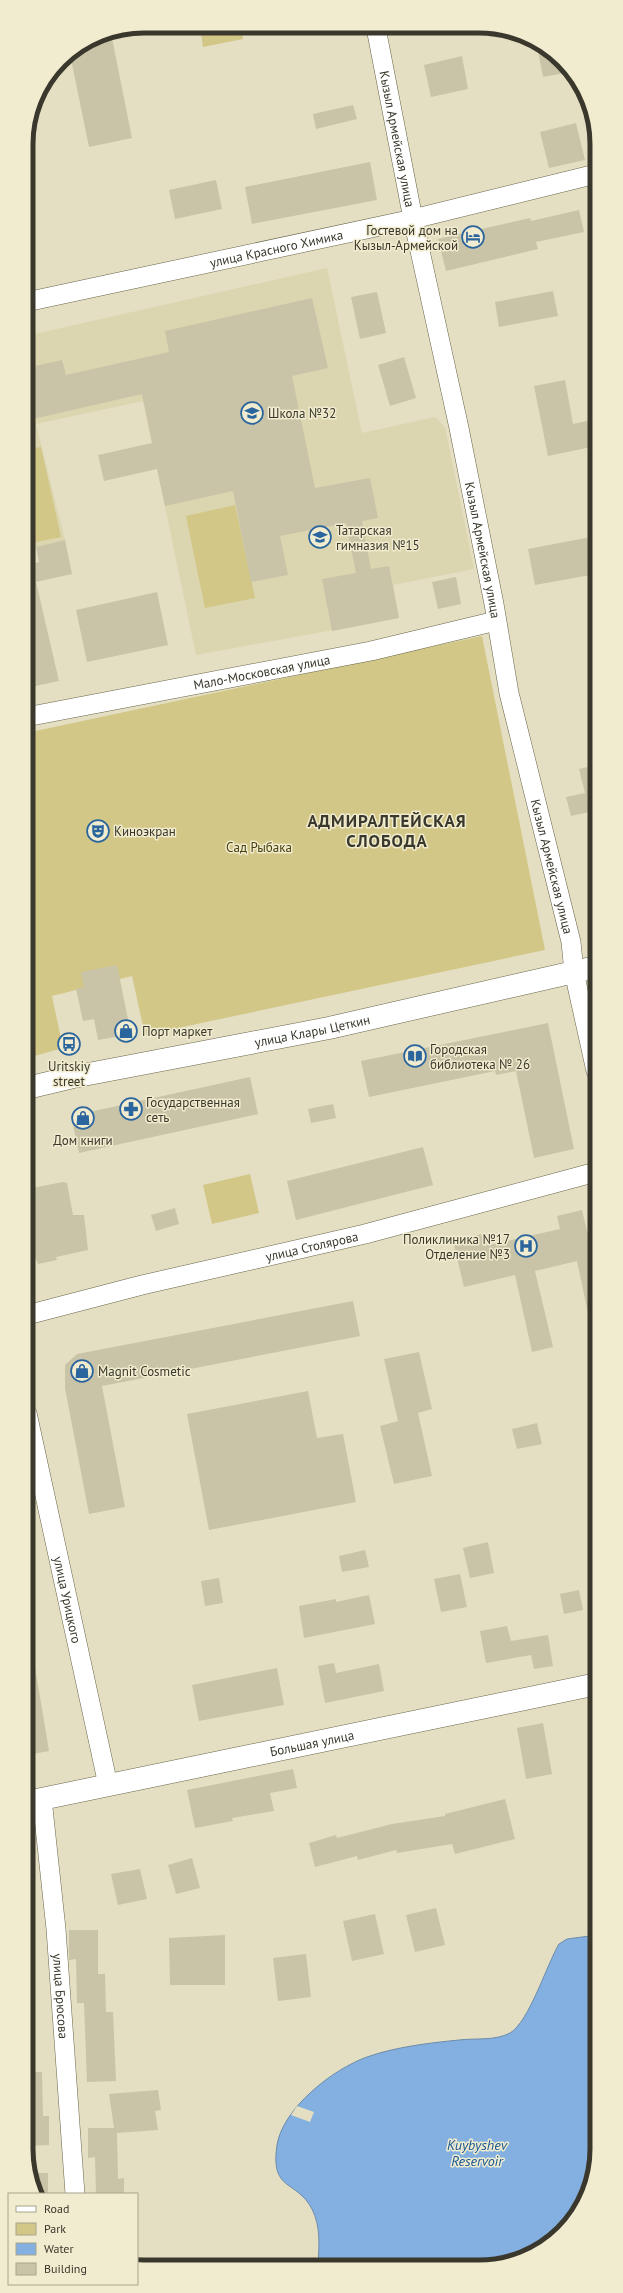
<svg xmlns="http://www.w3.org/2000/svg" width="623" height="2293" font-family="'PT Sans',sans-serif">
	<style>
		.built { fill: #dbd5b0 }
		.green { fill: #d2c787 }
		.water { fill: #83b0e0; stroke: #6d8caa }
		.pier { fill: #e4dfc2 }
		.building { fill: #c9c4a7 }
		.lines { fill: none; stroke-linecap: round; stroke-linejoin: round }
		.street-casing { stroke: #69654b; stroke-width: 20 }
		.secondary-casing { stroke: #69654b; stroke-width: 23 }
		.street { stroke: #fff; stroke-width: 19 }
		.secondary { stroke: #fff; stroke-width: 22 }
		.labels { text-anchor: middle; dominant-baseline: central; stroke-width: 3; stroke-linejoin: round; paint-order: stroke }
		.street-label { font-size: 13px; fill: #3a382c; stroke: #f1eccf }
		.poi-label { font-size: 13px; fill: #3a382c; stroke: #f1eccf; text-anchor: start }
		.park-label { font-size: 13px; fill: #463e0a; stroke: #f1eccf }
		.water-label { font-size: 14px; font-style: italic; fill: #175892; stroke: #f1eccf }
		.district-label { font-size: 17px; font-weight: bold; letter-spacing: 1px; fill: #3a382c; stroke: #f1eccf }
		.rim { fill: none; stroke: #3a382c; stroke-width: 5 }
	</style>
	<rect width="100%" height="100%" fill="#e4dfc2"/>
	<path class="built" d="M327,268l35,165 73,-16 10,10 29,142 -81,16 6,33 -203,37 -53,-254 -107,23 29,116 -39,10v-214z"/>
	<g class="green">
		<path d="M200,26l41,1 2,12 -40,8z"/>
		<path d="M41,447l20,90 -35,7v-94z"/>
		<path d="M235,505l20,93 -50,10 -19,-92z"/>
		<path d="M482,636l63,314 -400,85 -13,-59 -80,20 11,52 -36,10 -1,-325z"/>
		<path d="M250,1174l9,39 -47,11 -9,-39z"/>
	</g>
	<path class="water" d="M597,1935v221l-9,38 -21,33 -36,28 -37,11 -176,-1c1,-19 3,-38 -6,-56 -16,-30 -42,-17 -35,-64 6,-37 56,-76 90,-88 28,-10 62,-14 92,-17 16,-2 36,1 51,-7 19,-11 37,-69 49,-89l8,-5z"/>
	<path class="pier" d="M297,2106l17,6 -4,10 -19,-7z"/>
	<g class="building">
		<path d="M111,33l21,105 -43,9 -19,-93 29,-19z"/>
		<path d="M536,41l26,20 8,11 -27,5z"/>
		<path d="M462,56l6,33 -37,8 -7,-32z"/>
		<path d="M353,105l4,14 -41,10 -3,-15z"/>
		<path d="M576,123l9,37 -36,8 -9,-36z"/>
		<path d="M370,162l7,38 -125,24 -7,-37z"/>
		<path d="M216,180l6,29 -47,10 -6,-29z"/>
		<path d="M579,210l5,22 -48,10 2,7 -92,22 -8,-32 92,-21 1,3z"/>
		<path d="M553,291l5,25 -59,11 -4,-25z"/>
		<path d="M377,292l9,41 -26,6 -9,-42z"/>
		<path d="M312,298l16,70 -36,8 23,112 55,-10 8,40 -16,3 9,48 18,-3 10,52 -67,13 -10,-52 34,-6 -10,-50 -66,13 8,39 -37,7 -18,-91 -68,15 -8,-37 -53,12 -6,-26 54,-12 -10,-49 -109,25 -7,-29v-22l36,-8 4,15 103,-23 -4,-21z"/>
		<path d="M404,357l12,41 -26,8 -12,-41z"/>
		<path d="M565,380l8,44 23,-5v27l-48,10 -14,-70z"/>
		<path d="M596,536v38l-61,11 -7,-36z"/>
		<path d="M65,540l7,34 -36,8 23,99 -33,7v-123l13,-3 -3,-15z"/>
		<path d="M456,577l5,27 -23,5 -6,-27z"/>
		<path d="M157,592l11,53 -81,17 -11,-52z"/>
		<path d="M596,765v52h-5l-2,-5 -18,4 -5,-19 19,-4 -6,-24z"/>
		<path d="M117,965l14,69 -33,6 -4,-21 -11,2 -7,-32 8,-2 -3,-15z"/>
		<path d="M548,1023l26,126 -40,9 -18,-87 -20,4 -1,-4 -126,26 -8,-36z"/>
		<path d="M250,1077l8,37 -179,39 -8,-37z"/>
		<path d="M333,1104l3,14 -25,5 -3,-14z"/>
		<path d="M423,1147l10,38 -137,35 -9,-39z"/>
		<path d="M63,1182l4,1 6,32h11l4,35 -32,7 1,3 -19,4 -3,-7 -3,1 -2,-10h-3v-59z"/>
		<path d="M175,1208l4,16 -23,7 -5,-16z"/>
		<path d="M582,1210l14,59v54h-6l-13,-62 -42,10 18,76 -21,5 -17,-77 -51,12 -11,-46 28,-7 3,12 76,-17 -3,-13z"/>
		<path d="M353,1301l7,35 -258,50 23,121 -36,7 -24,-126v-23l12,-11z"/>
		<path d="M419,1352l13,57 -14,4 14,63 -38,8 -14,-58 18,-5 -14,-62z"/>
		<path d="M308,1391l9,47 26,-4 13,68 -147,28 -22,-116z"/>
		<path d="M537,1423l5,21 -25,5 -5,-20z"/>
		<path d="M488,1542l6,31 -24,5 -7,-30z"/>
		<path d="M365,1550l4,17 -27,5 -3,-16z"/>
		<path d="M460,1574l7,33 -26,5 -7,-33z"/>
		<path d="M219,1578l4,25 -18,3 -4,-25z"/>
		<path d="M579,1590l4,20 -19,4 -4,-20z"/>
		<path d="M369,1595l6,29 -71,14 -5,-32 37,-7v3z"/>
		<path d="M507,1626l4,15 37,-6 5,31 -19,3 -3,-14 -45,8 -6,-32z"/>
		<path d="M334,1663l2,10 43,-9 5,27 -59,12 -7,-37z"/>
		<path d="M35,1667l14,84 -22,4v-87z"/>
		<path d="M277,1668l7,37 -85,16 -7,-36z"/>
		<path d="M543,1723l9,51 -26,5 -9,-51z"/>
		<path d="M293,1769l4,19 -27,5 4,18 -42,7 1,3 -38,7 -8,-38z"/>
		<path d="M505,1799l10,40 -60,15 -3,-10 -55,9 -1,-3 -38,10 -1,-4 -42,11 -6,-24 27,-8 1,3 55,-14 53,-8v-2z"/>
		<path d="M192,1858l8,30 -24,6 -8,-29z"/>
		<path d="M140,1869l7,30 -29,6 -7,-31z"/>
		<path d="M436,1908l9,37 -30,7 -9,-37z"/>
		<path d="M375,1914l9,40 -32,7 -9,-40z"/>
		<path d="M69,1930h29v44h7l1,38h7l3,69 -29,1 -3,-79h-7l-1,-44 -7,1z"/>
		<path d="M225,1935v50h-55l-1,-47z"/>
		<path d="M306,1954l5,43 -33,4 -5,-43z"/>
		<path d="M27,2072h15l1,44h6v29l-22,1z"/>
		<path d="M158,2090l3,20 -6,1 3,19 -41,3 1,46 6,-1v16h-28l-1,-37 -7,1v-30h26l-5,-34z"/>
		<path d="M30,2173h18v21h-12z"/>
	</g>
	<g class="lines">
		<g class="street-casing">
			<g id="street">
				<path id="s1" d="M376,28l37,191 46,209 35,176 15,89 62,249 3,30 22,99"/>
				<path id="s2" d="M26,302l387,-83 183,-45"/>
				<path id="s3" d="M26,717l345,-66 125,-30"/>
				<path id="s4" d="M27,1315l115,-30 223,-51 231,-62"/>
				<path id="s5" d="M27,1413l81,372"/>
				<path id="s6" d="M42,1799l14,130 19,265"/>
			</g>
		</g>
		<g class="secondary-casing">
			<g id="secondary">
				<path id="s7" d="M27,1088l46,-11 256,-49 267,-61"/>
				<path id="s8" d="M27,1802l570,-118"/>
			</g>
		</g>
		<use href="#street" class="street"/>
		<use href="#secondary" class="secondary"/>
	</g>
	<defs>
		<g id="hotel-ring" transform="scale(1.15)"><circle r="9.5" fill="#f1eccf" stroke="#2b659d" stroke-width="1.5"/><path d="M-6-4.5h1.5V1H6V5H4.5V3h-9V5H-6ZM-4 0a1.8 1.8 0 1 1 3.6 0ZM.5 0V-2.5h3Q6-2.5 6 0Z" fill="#2b659d"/></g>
		<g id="school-ring" transform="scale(1.15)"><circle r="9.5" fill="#f1eccf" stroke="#2b659d" stroke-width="1.5"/><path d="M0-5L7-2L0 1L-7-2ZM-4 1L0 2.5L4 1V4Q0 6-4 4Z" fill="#2b659d"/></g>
		<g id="theatre-ring" transform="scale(1.15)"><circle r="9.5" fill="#f1eccf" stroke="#2b659d" stroke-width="1.5"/><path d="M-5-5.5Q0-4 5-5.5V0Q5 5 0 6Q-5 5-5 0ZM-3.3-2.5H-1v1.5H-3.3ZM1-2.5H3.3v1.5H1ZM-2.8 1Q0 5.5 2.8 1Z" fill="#2b659d"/></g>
		<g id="shop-ring" transform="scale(1.15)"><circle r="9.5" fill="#f1eccf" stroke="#2b659d" stroke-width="1.5"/><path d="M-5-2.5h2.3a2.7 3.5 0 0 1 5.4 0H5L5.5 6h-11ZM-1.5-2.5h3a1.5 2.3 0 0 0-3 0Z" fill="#2b659d"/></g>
		<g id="bus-ring" transform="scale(1.15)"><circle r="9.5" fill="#f1eccf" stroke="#2b659d" stroke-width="1.5"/><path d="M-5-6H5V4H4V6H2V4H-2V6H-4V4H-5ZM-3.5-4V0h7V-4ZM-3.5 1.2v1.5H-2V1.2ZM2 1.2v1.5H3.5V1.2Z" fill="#2b659d"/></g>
		<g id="library-ring" transform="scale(1.15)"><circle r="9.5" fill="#f1eccf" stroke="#2b659d" stroke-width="1.5"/><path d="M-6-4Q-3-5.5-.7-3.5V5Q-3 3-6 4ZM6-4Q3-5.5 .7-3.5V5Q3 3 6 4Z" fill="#2b659d"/></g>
		<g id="pharmacy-ring" transform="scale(1.15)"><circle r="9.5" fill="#f1eccf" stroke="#2b659d" stroke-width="1.5"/><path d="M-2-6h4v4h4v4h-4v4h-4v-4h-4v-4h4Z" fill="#2b659d"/></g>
		<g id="hospital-ring" transform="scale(1.15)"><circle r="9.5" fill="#f1eccf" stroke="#2b659d" stroke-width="1.5"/><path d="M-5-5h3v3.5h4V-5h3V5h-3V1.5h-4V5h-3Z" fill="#2b659d"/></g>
	</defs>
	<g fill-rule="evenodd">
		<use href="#hotel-ring" x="473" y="237"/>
		<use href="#school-ring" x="252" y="413"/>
		<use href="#school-ring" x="320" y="537"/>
		<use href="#theatre-ring" x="98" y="831"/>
		<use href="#shop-ring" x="126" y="1031"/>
		<use href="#bus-ring" x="69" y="1044"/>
		<use href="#library-ring" x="415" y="1056"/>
		<use href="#pharmacy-ring" x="131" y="1109"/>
		<use href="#shop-ring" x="83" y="1118"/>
		<use href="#hospital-ring" x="526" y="1246"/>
		<use href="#shop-ring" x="82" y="1371"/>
	</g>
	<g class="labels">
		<g class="street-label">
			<text stroke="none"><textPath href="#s1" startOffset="113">Кызыл Армейская улица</textPath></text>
			<text stroke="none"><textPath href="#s2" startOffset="256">улица Красного Химика</textPath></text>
			<text stroke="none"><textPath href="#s1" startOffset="533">Кызыл Армейская улица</textPath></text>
			<text stroke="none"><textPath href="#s3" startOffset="240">Мало-Московская улица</textPath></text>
			<text stroke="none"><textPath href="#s1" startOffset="857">Кызыл Армейская улица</textPath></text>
			<text stroke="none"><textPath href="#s7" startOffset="291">улица Клары Цеткин</textPath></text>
			<text stroke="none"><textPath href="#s4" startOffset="293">улица Столярова</textPath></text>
			<text stroke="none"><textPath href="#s5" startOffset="191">улица Урицкого</textPath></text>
			<text stroke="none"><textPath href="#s8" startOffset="291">Большая улица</textPath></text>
			<text stroke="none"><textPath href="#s6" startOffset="198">улица Брюсова</textPath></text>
		</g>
		<g class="poi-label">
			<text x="458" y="230" text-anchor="end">Гостевой дом на<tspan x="458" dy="15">Кызыл-Армейской</tspan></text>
			<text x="268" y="413">Школа №32</text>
			<text x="336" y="530">Татарская<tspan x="336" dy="15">гимназия №15</tspan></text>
			<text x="114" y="831">Киноэкран</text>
			<text x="142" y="1031">Порт маркет</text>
			<text x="430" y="1049">Городская<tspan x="430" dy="15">библиотека № 26</tspan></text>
			<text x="69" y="1066" text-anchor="middle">Uritskiy<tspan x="69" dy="15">street</tspan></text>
			<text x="146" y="1102">Государственная<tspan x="146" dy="15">сеть</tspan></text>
			<text x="83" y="1140" text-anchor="middle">Дом книги</text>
			<text x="510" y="1239" text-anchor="end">Поликлиника №17<tspan x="510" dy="15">Отделение №3</tspan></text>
			<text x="98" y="1371">Magnit Cosmetic</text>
		</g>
		<g class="park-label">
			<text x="259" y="847">Сад Рыбака</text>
		</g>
		<g class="water-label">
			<text x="477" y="2145">Kuybyshev<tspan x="477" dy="16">Reservoir</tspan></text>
		</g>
		<g class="district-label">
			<text x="387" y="821">АДМИРАЛТЕЙСКАЯ<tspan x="387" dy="20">СЛОБОДА</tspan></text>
		</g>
	</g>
	<path d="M0 0H623V2293H0ZM144 33H479A111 111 0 0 1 590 144V2149A111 111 0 0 1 479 2260H144A111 111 0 0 1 33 2149V144A111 111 0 0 1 144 33Z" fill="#f1eccf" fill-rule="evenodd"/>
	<path class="rim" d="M144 33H479A111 111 0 0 1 590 144V2149A111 111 0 0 1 479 2260H144A111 111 0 0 1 33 2149V144A111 111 0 0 1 144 33Z"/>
	<rect x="8" y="2193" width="130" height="92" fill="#f1eccf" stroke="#a8a48e"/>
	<rect x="16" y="2206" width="20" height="6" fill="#ffffff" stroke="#a8a48e"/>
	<text x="44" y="2213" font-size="12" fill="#3a382c">Road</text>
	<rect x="16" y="2223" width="20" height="12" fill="#d2c787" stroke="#a8a48e"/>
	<text x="44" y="2233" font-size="12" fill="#3a382c">Park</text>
	<rect x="16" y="2243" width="20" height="12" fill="#83b0e0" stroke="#a8a48e"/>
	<text x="44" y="2253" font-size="12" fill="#3a382c">Water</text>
	<rect x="16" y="2263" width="20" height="12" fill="#c9c4a7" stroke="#a8a48e"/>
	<text x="44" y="2273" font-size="12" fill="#3a382c">Building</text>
</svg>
